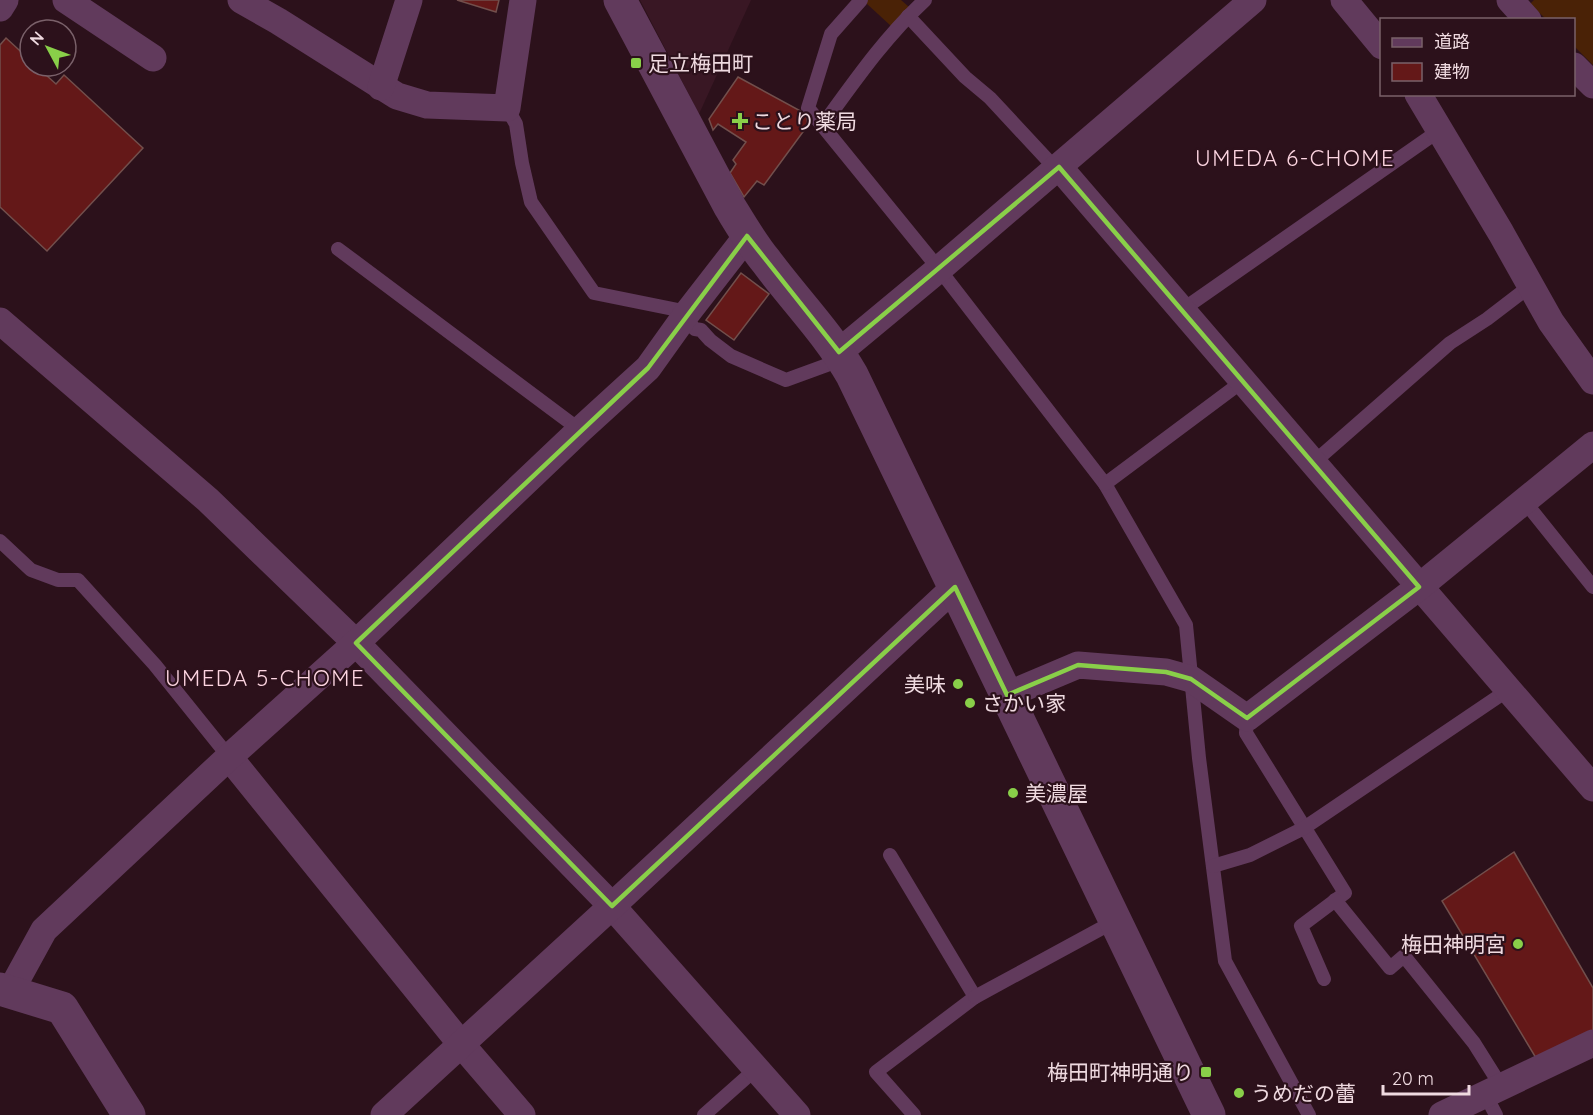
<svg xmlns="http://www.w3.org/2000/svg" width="1593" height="1115" font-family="Quicksand,'Noto Sans JP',sans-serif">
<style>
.built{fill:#391724}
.green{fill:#4a2206}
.building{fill:#641818;stroke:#724f4c;stroke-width:1.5}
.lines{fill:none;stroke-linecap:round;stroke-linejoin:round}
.service{stroke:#613a5c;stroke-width:14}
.minor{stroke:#613a5c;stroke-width:27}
.tertiary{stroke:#613a5c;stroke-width:33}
.marked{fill:none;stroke:#89cf49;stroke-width:4.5;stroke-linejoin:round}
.poi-dot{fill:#89cf49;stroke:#2c111b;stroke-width:2}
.labels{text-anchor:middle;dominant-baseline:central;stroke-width:4.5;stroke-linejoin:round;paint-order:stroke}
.poi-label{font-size:21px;fill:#efdae0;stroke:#2c111b;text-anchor:start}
.neighbourhood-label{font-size:22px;letter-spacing:1.5px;fill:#fdd5e1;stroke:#2c111b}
</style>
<rect width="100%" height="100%" fill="#2c111b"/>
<path class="built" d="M640,0h111l-52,114z"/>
<g class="green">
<path d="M868,0h33l8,7 -18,19 -25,-23z"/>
<path d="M1534,0h59v65l-19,-19v-26l-28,-1 -16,-15z"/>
</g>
<g class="building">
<path d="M457,0h42l-3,12z"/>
<path d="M6,38l24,22v6h6l20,18 8,-9 79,73 -96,103 -47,-44v-162z"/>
<path d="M738,77l68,37 2,11 -44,60 -7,-4 -13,16 -14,-24 6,-9 -3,-4 13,-18 -28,-18 -5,6 -4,-11z"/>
<path d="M741,273l28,21 -35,46 -28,-20z"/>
<path d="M1514,852l79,136v47l-54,28 -97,-162z"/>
</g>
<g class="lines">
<g class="service">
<path d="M861,0l-30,34 -23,74 131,161 166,215 81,141 13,133 26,203 84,154"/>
<path d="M908,16l57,61 25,21 66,71"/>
<path d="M507,108l9,16 6,39 9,39 63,91 94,19"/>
<path d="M822,126c32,-44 63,-89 103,-126"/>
<path d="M338,249l242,181"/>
<path d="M1182,310l258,-180"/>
<path d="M683,318l12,11 6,1 9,10 21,16 55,24 41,-15 10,-12"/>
<path d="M1313,463l137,-120 37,-24 43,-33"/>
<path d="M1105,484l138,-103"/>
<path d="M1525,502l68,85"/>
<path d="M0,541l31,29 27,10h20l77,85 74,92"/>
<path d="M1247,718l-1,15 99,160 -44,33 23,53"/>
<path d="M890,855l85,142 -99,75 38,43"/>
<path d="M1213,866l37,-11 54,-27 204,-138"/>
<path d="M1335,900l55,68 14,-12 70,87 27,43"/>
<path d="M975,997l140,-76"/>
<path d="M1485,1094l11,21"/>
<path d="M704,1115l53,-47"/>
</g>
<g class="minor">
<path d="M66,0l87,58"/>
<path d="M241,0l37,21 119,75 30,9 80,3 16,-108"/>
<path d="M1344,0l38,46"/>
<path d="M1510,0l18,20"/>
<path d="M0,8l5,-8"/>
<path d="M1574,66l19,19"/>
<path d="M381,87l28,-87"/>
<path d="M1418,94l83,139 50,89 42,59"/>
<path d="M1059,167l534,621"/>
<path d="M0,321l208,179 148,143 256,263 185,209"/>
<path d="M839,352l100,-83 314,-269"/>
<path d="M1007,695l71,-30 88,7 25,7 56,39 172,-131 174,-142"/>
<path d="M229,757l232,287 61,71"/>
<path d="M10,992l34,-62 185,-173 127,-114 224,-213 68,-62 40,-56 59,-76"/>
<path d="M384,1115l228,-209 343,-319"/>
<path d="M1442,1115l151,-72"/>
</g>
<g class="tertiary">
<path d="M620,0l110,207c11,18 22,37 36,54 28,38 62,72 86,114l357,740"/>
<path d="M0,989l62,19 67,107"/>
</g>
</g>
<path class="marked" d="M1059,167l360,420 -172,131 -56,-39 -25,-7 -88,-7 -71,30 -52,-108 -343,319 -256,-263 292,-275 99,-132 92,116z"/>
<g class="poi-dot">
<rect x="630" y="57" width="12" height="12" rx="3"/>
<path d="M737 112h6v6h6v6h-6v6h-6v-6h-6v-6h6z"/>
<circle cx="958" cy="684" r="6"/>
<circle cx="970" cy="703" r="6"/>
<circle cx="1013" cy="793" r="6"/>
<circle cx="1518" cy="944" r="6"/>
<rect x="1200" y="1066" width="12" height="12" rx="3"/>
<circle cx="1239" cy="1093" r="6"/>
</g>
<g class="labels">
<g class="poi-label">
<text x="648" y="63">足立梅田町</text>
<text x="752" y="121">ことり薬局</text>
<text x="946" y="684" text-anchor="end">美味</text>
<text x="982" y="703">さかい家</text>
<text x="1025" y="793">美濃屋</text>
<text x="1506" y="944" text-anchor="end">梅田神明宮</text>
<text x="1194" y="1072" text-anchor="end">梅田町神明通り</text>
<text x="1251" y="1093">うめだの蕾</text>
</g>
<g class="neighbourhood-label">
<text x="1295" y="158">UMEDA 6-CHOME</text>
<text x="265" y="678">UMEDA 5-CHOME</text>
</g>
</g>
<rect x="1380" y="18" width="195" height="78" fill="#2c111b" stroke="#7a616a" stroke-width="1.5"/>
<rect x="1392" y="38" width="30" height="9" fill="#613a5c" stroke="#7a616a" stroke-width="1.5"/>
<text x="1434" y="48" font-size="18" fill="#efdae0">道路</text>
<rect x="1392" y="63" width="30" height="18" fill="#641818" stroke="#7a616a" stroke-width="1.5"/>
<text x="1434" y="78" font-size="18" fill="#efdae0">建物</text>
<g transform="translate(48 48) rotate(311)"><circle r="28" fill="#2c111b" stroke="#7a616a" stroke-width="1.5"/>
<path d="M0-4.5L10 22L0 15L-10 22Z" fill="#89cf49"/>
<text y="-9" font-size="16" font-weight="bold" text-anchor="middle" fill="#efdae0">N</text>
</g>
<path d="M1383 1085v9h86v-9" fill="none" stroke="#efdae0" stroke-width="3"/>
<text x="1392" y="1085" font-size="18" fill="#efdae0" stroke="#2c111b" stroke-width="4.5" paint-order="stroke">20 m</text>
</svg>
